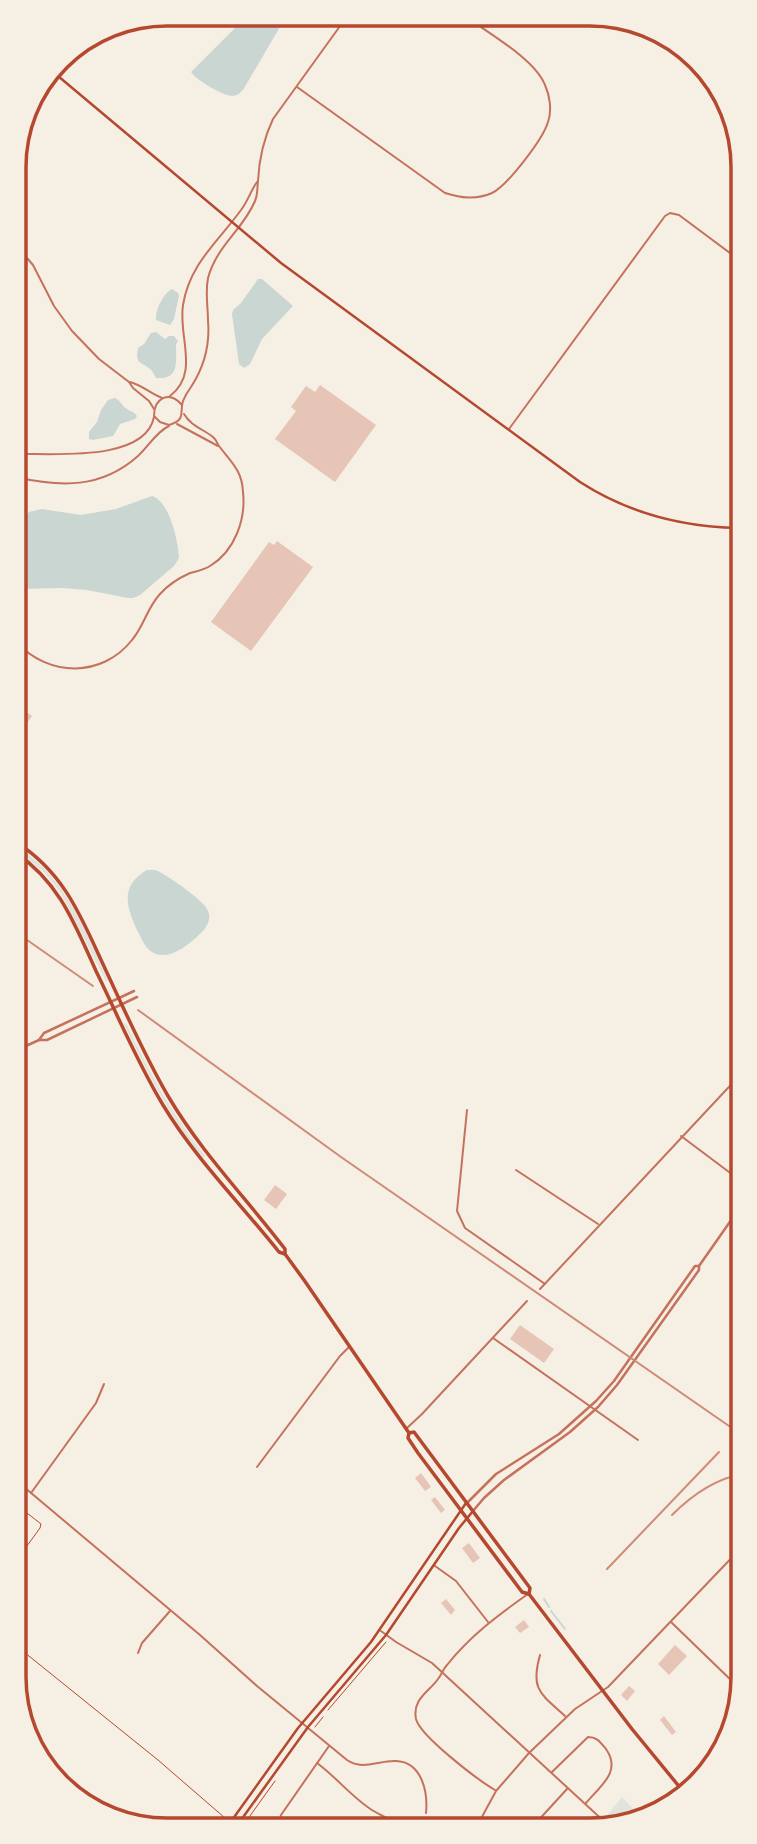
<svg xmlns="http://www.w3.org/2000/svg" width="757" height="1844" font-family="'Public Sans',sans-serif">
<style>
.green{fill:#e2e4dc}
.water{fill:#c9d6d2}
.lines{fill:none;stroke-linecap:round;stroke-linejoin:round}
.stream{stroke:#c9d6d2;stroke-width:2}
.building{fill:#e6c5b7}
.path{stroke:#b5482f;stroke-width:1}
.minor{stroke:#c5725c;stroke-width:2}
.tertiary{stroke:#c5725c;stroke-width:2.5}
.secondary{stroke:#b5482f;stroke-width:2.5}
.primary{stroke:#b5482f;stroke-width:3.5}
.rail{stroke:#cf8b77;stroke-width:2}
.rim{fill:none;stroke:#b5482f;stroke-width:3.5}
</style>
<rect width="100%" height="100%" fill="#f6efe4"/>
<g class="green">
<path d="M16,845c51,35 67,81 92,135l-2,1 -45,-88 -17,-21 -28,-22z"/>
<path d="M126,1023c22,47 47,93 79,133l-2,2c-33,-41 -56,-86 -79,-134z"/>
<path d="M622,1797l19,20 -12,8h-19l-6,-6z"/>
</g>
<g class="water">
<path d="M245,15h42l-44,75c-4,3 -4,5 -10,6 -10,0 -37,-16 -42,-24l42,-42z"/>
<path d="M258,279h4l31,27 -31,33 -12,25 -6,4 -5,-4 -7,-50 1,-4 8,-7z"/>
<path d="M172,289l6,4 1,3 -5,23 -4,6 -14,-5c-1,-10 7,-26 16,-31z"/>
<path d="M156,332l9,7 4,-3h5l4,5 -2,3c0,18 4,36 -20,34 -2,-3 -3,-7 -6,-9 -9,-8 -15,-4 -12,-21l6,-4 7,-11z"/>
<path d="M115,398c6,3 7,8 12,11 4,3 7,2 10,7l-2,3 -15,5 -7,12 -20,4 -4,-1v-7l8,-10 4,-12 7,-10z"/>
<path d="M152,496c18,6 26,45 27,62l-5,8 -34,29 -7,3h-5l-41,-8 -25,-2 -46,1v-59l13,-18 13,-3 39,6 35,-6z"/>
<path d="M147,870c5,0 6,-1 11,1 10,5 47,30 50,40 3,7 0,14 -5,20 -11,11 -34,32 -51,21 -7,-4 -11,-15 -15,-22 -11,-25 -17,-44 10,-60z"/>
</g>
<g class="lines">
<g class="stream">
<path d="M544,1599l5,8"/>
<path d="M551,1611l14,18"/>
</g>
</g>
<g class="building">
<path d="M15,337h5l1,36h-6z"/>
<path d="M320,385l56,40 -41,57 -60,-43 21,-28 -5,-4 15,-21 9,6z"/>
<path d="M277,541l36,26 -62,84 -40,-29 58,-80 5,3z"/>
<path d="M16,704l16,12 -16,23z"/>
<path d="M275,1185l12,9 -11,15 -12,-9z"/>
<path d="M520,1325l34,24 -10,14 -34,-24z"/>
<path d="M421,1473l10,14 -6,4 -10,-13z"/>
<path d="M435,1497l10,13 -4,3 -10,-13z"/>
<path d="M469,1543l11,15 -7,5 -11,-15z"/>
<path d="M446,1599l9,11 -4,5 -10,-12z"/>
<path d="M524,1620l5,7 -9,6 -5,-6z"/>
<path d="M675,1645l12,11 -18,19 -11,-11z"/>
<path d="M629,1686l6,5 -8,10 -6,-6z"/>
<path d="M664,1716l12,16 -4,3 -12,-15z"/>
</g>
<g class="lines">
<g class="path">
<path d="M18,1506l23,18 -1,4 -21,29"/>
<path d="M19,1648l139,112 67,58"/>
<path d="M328,1710l58,-68"/>
<path d="M315,1727l8,-10"/>
<path d="M242,1827l33,-46"/>
</g>
<g class="minor">
<path d="M297,87l148,106c16,5 31,7 47,0 16,-8 51,-54 56,-71 4,-11 2,-26 -3,-37 -10,-26 -57,-52 -80,-69"/>
<path d="M15,244l18,21 21,41 18,25 27,28 30,23 4,6 16,13 5,8"/>
<path d="M130,382c12,3 21,12 32,16"/>
<path d="M170,396c30,-23 8,-59 13,-91 7,-42 35,-63 58,-95 7,-9 10,-20 16,-28"/>
<path d="M182,405c-13,-15 -28,-7 -28,11l6,6 9,3c18,-6 10,-12 14,-24 2,-5 5,-10 8,-14 13,-20 19,-43 17,-66 0,-15 -3,-28 0,-43 9,-33 35,-48 47,-77 3,-7 2,-13 3,-20 1,-21 6,-43 15,-62l75,-104"/>
<path d="M177,424l41,22"/>
<path d="M509,429l156,-213 5,-3 9,2 59,44"/>
<path d="M15,454c35,-1 130,9 139,-37"/>
<path d="M15,477c46,10 86,12 123,-21 11,-10 18,-24 31,-30"/>
<path d="M16,642c33,35 86,36 116,-2 12,-14 15,-32 28,-46 8,-9 19,-16 30,-21 7,-2 14,-3 20,-7 25,-15 36,-47 33,-74 -1,-22 -12,-30 -24,-46 -4,-6 -1,-4 -6,-9 -10,-8 -22,-11 -29,-23"/>
<path d="M467,1110l-10,101 8,17 80,56"/>
<path d="M681,1136l60,45"/>
<path d="M516,1170l82,54"/>
<path d="M540,1289l201,-215"/>
<path d="M493,1338l145,102"/>
<path d="M407,1428l15,-14 105,-113"/>
<path d="M257,1467l83,-111 10,-10"/>
<path d="M18,1482l182,153 57,51 90,74c16,11 32,0 49,1 26,1 32,31 30,52"/>
<path d="M31,1493l65,-90 8,-19"/>
<path d="M435,1566l21,15 32,41"/>
<path d="M671,1622l64,62"/>
<path d="M381,1631l15,11 36,21 176,162"/>
<path d="M138,1653l4,-10 28,-32"/>
<path d="M540,1655c-10,35 1,39 25,61"/>
<path d="M317,1763c19,14 33,32 52,45 10,7 20,10 30,18"/>
<path d="M552,1772l36,-35c9,0 12,5 18,12 16,23 -6,37 -20,54"/>
<path d="M495,1790c-17,-10 -75,-54 -79,-71 -4,-20 13,-27 22,-40 4,-5 5,-10 9,-14 23,-29 51,-50 81,-71"/>
<path d="M535,1824l32,-35"/>
<path d="M282,1826l-3,-5 2,-6 48,-69"/>
<path d="M477,1826l19,-35 33,-38 46,-44 33,-22 134,-140"/>
</g>
<g class="tertiary">
<path d="M39,1040h8l90,-43"/>
<path d="M17,1050l22,-10 5,-7 90,-42"/>
<path d="M467,1503l29,-29 63,-40 37,-33 18,-20 81,-115h4"/>
<path d="M473,1511l11,-13 20,-18 66,-48 28,-25 19,-22 82,-115v-4l42,-60"/>
</g>
<g class="secondary">
<path d="M52,71l229,192 299,219c48,31 102,45 159,46"/>
<path d="M227,1827l71,-99 73,-86 95,-139"/>
<path d="M236,1827l72,-100 78,-92 73,-107 14,-17"/>
</g>
<g class="primary">
<path d="M16,842c47,30 64,72 86,120 21,45 41,91 66,134 33,56 78,102 117,153v5"/>
<path d="M16,853c44,30 59,72 80,118 22,45 41,91 67,134 32,53 77,98 116,147l6,2 19,26 105,153 -1,5 10,15 104,139 7,2"/>
<path d="M409,1433l5,-1 116,156 -1,6 103,135 50,61"/>
</g>
<g class="rail">
<path d="M17,933l76,53"/>
<path d="M138,1010l203,147 401,278"/>
<path d="M672,1515c19,-19 43,-36 70,-41"/>
<path d="M607,1569l112,-117"/>
</g>
</g>
<path d="M0 0H757V1844H0ZM167 26H590A141 141 0 0 1 731 167V1677A141 141 0 0 1 590 1818H167A141 141 0 0 1 26 1677V167A141 141 0 0 1 167 26Z" fill="#f6efe4" fill-rule="evenodd"/>
<path class="rim" d="M167 26H590A141 141 0 0 1 731 167V1677A141 141 0 0 1 590 1818H167A141 141 0 0 1 26 1677V167A141 141 0 0 1 167 26Z"/>
</svg>
